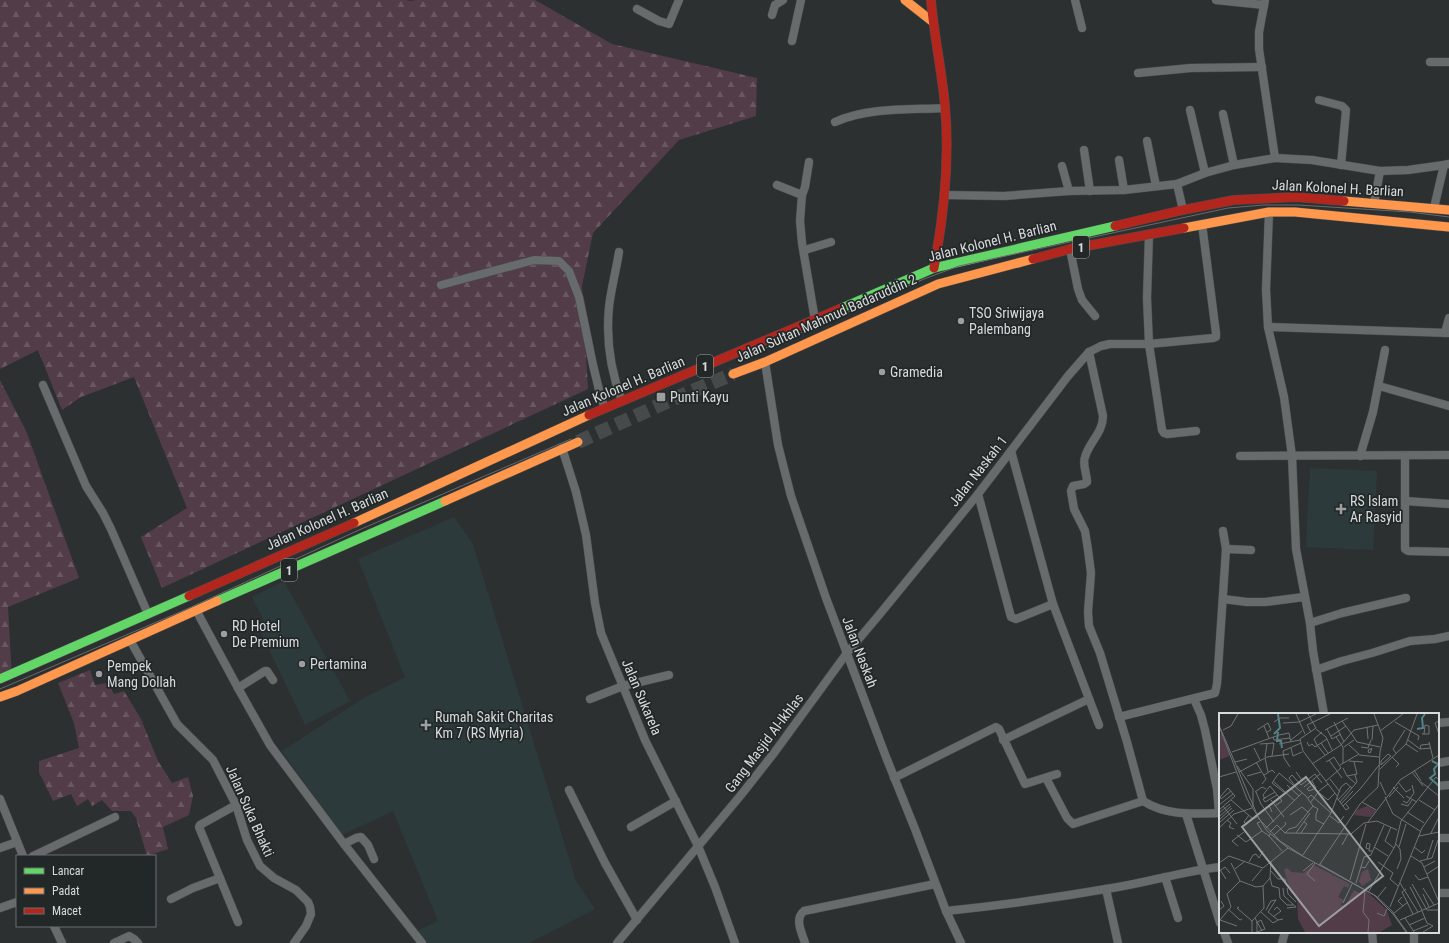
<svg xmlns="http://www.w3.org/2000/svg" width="1449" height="943" font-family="'Roboto Condensed',sans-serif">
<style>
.built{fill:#2d3a3b}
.forest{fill:url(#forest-firs)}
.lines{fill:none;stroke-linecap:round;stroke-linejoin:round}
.highway-tunnel{stroke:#474a4b;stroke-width:14;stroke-dasharray:14 7;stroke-linecap:butt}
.street-casing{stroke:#484b4c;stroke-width:9}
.fast-casing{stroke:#484b4c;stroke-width:10}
.slow-casing{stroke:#484b4c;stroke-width:10}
.jam-casing{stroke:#484b4c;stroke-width:10}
.street{stroke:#686b6c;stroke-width:8}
.fast{stroke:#63d668;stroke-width:9}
.slow{stroke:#ff974d;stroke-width:9}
.jam{stroke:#b3261e;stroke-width:9}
.tram{stroke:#686a6a;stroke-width:1}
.poi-dot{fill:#9c9fa0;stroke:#222728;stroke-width:1.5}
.labels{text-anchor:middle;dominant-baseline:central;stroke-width:3.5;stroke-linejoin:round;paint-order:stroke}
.shield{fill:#222728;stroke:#a1a5a6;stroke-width:1}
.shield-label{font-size:13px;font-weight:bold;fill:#d8dbdc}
.street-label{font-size:14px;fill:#d8dbdc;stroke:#222728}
.poi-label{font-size:14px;fill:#d8dbdc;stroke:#222728;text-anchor:start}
.inset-river{fill:none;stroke:#508388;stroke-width:2}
.inset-road{fill:none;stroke:#717475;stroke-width:1}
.view{fill:#9c9fa0;fill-opacity:0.15;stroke:#9c9fa0;stroke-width:2}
.inset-edge{fill:none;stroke:#d8dbdc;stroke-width:2}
</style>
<defs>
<pattern id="forest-firs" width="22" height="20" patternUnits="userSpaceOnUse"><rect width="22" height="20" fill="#523c47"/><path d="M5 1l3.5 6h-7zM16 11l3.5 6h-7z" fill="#6a5861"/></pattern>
</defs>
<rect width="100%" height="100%" fill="#2d3031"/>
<g class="built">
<path d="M1310,468l67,3 -4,79 -67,-3z"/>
<path d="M454,517l19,27 103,337 19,28 -66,34h-102l-10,-12 21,-10 -45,-110 -51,24 -60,-84 82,-53 41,-21 -47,-118z"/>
<path d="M284,581l66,120 -45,24 -47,-99 6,-5 -12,-24z"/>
</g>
<g class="forest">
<path d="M0,0h407l3,1 6,-1h119l77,44 145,34 -1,38 -77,24 -86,93 -11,53 6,103 -426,199 -21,-51 46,-29 -53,-131 -53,20 -19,13 -24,-60 -38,19z"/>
<path d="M0,380l27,53 52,145 -71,29 4,71 -12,4z"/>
<path d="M90,670l5,15 13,-2 6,11 10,-3 17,28 17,42 14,22 16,-6 5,19 -4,19 -26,12 5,22 -21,7 -11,-38 -5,-7h-19l-10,-11 -10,6 -4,-7 -11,7 -6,-12 -18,7 -14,-29v-11l40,-13 -5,-25 -16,-40z"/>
</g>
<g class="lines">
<path class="highway-tunnel" d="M578,442l93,-42 62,-26"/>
<defs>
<g id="street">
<path d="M1075,0l7,28"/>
<path d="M1216,0l48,5"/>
<path d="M637,9l22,12 10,3 10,-24"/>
<path d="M772,15l3,-10 8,-5"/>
<path d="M792,41l9,-41"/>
<path d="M1430,62h19"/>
<path d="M1138,73l53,-5 71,-1"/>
<path d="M1319,100l23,6 4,4 -5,55"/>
<path d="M1190,110l15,63"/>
<path d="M1223,114l11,51"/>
<path d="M835,122c34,-15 74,-12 110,-14"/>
<path d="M1147,141l9,45"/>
<path d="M1084,150l6,41"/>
<path d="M1275,158l37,2 68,11 -6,33"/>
<path d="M1119,160l5,30"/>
<path d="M1062,166l7,25"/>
<path d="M1380,171l28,-1 36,-5"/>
<path d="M777,185l25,10 -2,26 2,22 13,77"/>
<path d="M802,195l3,-8 4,-25"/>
<path d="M944,195l60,1 65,-5 55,-1 53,-6"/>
<path d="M1434,208l10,-43 4,-1"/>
<path d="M1183,210l-6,-26 28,-11 29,-8 41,-7 -16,-109v-17l6,-32"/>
<path d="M1269,212l-3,78 2,37 16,70 8,59 4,93 14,74 3,28 11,63"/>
<path d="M1149,234l-2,64 2,46 13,86 2,3 3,1 29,-3"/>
<path d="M1070,249l8,40 4,11 13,16"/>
<path d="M805,250l26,-8"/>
<path d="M619,252c-3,19 -8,37 -10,55 -3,31 2,65 13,94"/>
<path d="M441,285l93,-25 25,1 10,10 10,26 14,68 8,33 4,10"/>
<path d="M1268,327l181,6"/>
<path d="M1445,333l4,-15"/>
<path d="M765,362l13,83 13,51 35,102 60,159 29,72 31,82 15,32"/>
<path d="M43,385l43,101 17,27 8,16 37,85"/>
<path d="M1379,386l70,20"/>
<path d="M562,448l14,44 10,43 9,68 6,30 44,107 53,106 17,41 20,56"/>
<path d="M1011,451l42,153 46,121"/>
<path d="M1240,456l209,-1"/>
<path d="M1360,456l13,-44 12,-62"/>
<path d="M1405,456v93l3,2 41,1"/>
<path d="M978,494l33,123 5,2 37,-15"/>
<path d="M1405,501l44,3"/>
<path d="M1226,549l25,1"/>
<path d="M1223,599l24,3h18l39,-5"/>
<path d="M196,610l42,78 32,57 74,99 78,99"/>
<path d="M1310,623l32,-10 64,-15"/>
<path d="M130,640l47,84 36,36 23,45 11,35 13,26 14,12 22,12 12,12 2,5 1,7 -5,12 -12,17"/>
<path d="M1316,670l26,-9 30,-8 38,-12 25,-2 14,-3"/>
<path d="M238,688l27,-17h2l6,9"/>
<path d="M590,699l33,-13 46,-11"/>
<path d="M1194,699l7,16 4,15 12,59 2,24"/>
<path d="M1119,717l96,-24 2,-9 9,-135 -3,-18"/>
<path d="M1438,723l11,-1"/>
<path d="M1003,740l86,-41"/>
<path d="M1438,763l11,-2"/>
<path d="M894,778l102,-51 3,2 26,55 32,-10"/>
<path d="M1046,778l21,40 6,6 70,-23 -16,-59 -27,-89 -11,-27 -1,-14 3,-39 -3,-23 -3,-19 -11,-22 -3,-18 2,-5 11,-2 3,-2c0,-8 -5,-18 -2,-25 4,-15 18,-24 18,-41l-14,-64"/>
<path d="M1438,786l11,-1"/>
<path d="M569,790l36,73 32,57"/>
<path d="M0,799l23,57"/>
<path d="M1143,801c24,15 50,13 77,12"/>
<path d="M236,805l-36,20 -1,2 39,95"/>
<path d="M1186,814l34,109"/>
<path d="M631,827l45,-26"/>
<path d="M1438,838h11"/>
<path d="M344,844l12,-6 5,-1 7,8 6,14"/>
<path d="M0,848l17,-6"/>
<path d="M33,856l82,-39"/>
<path d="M1165,877l13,41"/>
<path d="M1106,889l12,54"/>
<path d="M1438,893h11"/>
<path d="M171,899l22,-11 27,-10"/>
<path d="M0,908l17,-6"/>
<path d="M946,911c57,-6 115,-14 172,-24 34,-6 68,-16 102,-20"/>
<path d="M54,926l8,17"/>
<path d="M1224,932l4,11"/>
<path d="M1372,932l1,11"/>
<path d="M1414,932v11"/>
<path d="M114,943l15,-7 5,3 4,4"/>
<path d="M617,943l124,-148 33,-42 73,-100 32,-38 99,-121 90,-118 21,-24 12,-6 9,-2h39l64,-6 3,-1v-4l-14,-109"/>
<path d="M805,943c-3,-10 -11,-24 -1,-32l131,-27"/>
<path d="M1282,943l3,-11"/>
</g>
<g id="fast">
<path d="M842,308l92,-40 181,-42"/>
<path d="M217,601l228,-100"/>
<path d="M0,679l189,-83"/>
</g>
<g id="slow">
<path d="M905,0l28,22"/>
<path d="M1344,201l105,9"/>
<path d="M1184,228l85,-16h26l154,15"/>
<path d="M733,374l32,-12 173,-78 95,-25"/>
<path d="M445,501l133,-59"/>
<path d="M354,523l235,-108"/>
<path d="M0,697l17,-6 200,-90"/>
</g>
<g id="jam">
<path d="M931,0c3,36 11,71 14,106 5,55 -1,109 -11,162"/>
<path d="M1115,226l68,-16 51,-10 62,-3 48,4"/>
<path d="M1033,259l37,-10 114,-21"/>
<path d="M589,415l253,-107"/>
<path d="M189,596l165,-73"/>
</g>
</defs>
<use href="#street" class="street-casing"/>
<use href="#fast" class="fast-casing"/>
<use href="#slow" class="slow-casing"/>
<use href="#jam" class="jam-casing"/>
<use href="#street" class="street"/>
<use href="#fast" class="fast"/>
<use href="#slow" class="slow"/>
<use href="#jam" class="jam"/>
<g class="tram">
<path d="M752,354l172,-75 35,-13 269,-58 35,-3h35l112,7 39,5"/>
<path d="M0,689l187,-80 172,-79 212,-91"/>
</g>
</g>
<g class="poi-dot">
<circle cx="961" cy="321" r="4"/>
<circle cx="882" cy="372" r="4"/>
<rect x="656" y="392" width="10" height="10" rx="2"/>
<path d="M1339 503h4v4h4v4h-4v4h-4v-4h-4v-4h4z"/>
<circle cx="224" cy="634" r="4"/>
<circle cx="302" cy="664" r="4"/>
<circle cx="99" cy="674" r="4"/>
<path d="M424 719h4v4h4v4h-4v4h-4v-4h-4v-4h4z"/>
</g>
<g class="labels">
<g class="shield">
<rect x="1073" y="236" width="16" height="22" rx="3"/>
<rect x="697" y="355" width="16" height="22" rx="3"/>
<rect x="281" y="559" width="16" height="22" rx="3"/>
</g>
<g class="shield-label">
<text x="1081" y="247">1</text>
<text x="705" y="366">1</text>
<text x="289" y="570">1</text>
</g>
<g class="street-label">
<text transform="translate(1338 188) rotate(3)">Jalan Kolonel H. Barlian</text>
<text transform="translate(992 241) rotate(-14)">Jalan Kolonel H. Barlian</text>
<text transform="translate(826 318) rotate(-24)">Jalan Sultan Mahmud Badaruddin 2</text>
<text transform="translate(623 386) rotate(-23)">Jalan Kolonel H. Barlian</text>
<text transform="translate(978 471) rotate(-52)">Jalan Naskah 1</text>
<text transform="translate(327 519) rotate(-24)">Jalan Kolonel H. Barlian</text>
<text transform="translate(860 652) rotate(69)">Jalan Naskah</text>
<text transform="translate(642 697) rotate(67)">Jalan Sukarela</text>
<text transform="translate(764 743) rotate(-53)">Gang Masjid Al-Ikhlas</text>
<text transform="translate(250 811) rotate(66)">Jalan Suka Bhakti</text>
</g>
<g class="poi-label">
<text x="969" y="313">TSO Sriwijaya<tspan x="969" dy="16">Palembang</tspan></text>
<text x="890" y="372">Gramedia</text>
<text x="670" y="397">Punti Kayu</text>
<text x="1350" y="501">RS Islam<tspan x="1350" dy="16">Ar Rasyid</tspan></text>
<text x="232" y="626">RD Hotel<tspan x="232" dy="16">De Premium</tspan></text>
<text x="310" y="664">Pertamina</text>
<text x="107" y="666">Pempek<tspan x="107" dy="16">Mang Dollah</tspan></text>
<text x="435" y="717">Rumah Sakit Charitas<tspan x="435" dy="16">Km 7 (RS Myria)</tspan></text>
</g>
</g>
<g transform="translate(1219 713)">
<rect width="220" height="220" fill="#2d3031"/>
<path d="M0,21h3l8,22 -11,4zM148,93l9,5 -6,6 -16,-2 3,-5zM95,152l36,19 -2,4 -4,-2 -6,11 6,3 -3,5 4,1 9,-16 6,3 4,-4 22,20 6,16 -12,7h-75l-7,-13 -1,-21 -6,-5 -7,-23 3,-2 5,4 11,1zM149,156l3,11 -9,6 -3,-5 3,-9z" fill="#523c47"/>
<path class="inset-river" d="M198,16l6,-1 -1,-10 3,-4M59,19l-1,9h4l1,7M55,21l6,-6 -2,-14M213,48l6,3 -4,5 1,5 -5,4 9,8"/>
<path class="inset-road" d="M77,1l9,20M89,1l8,14 -16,11 3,12 35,46M123,8l9,12M220,8l-4,2 4,11M55,9l6,-4h9M115,9l10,20M176,9l24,14 -1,4M64,10l16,-1 17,-8M0,12l40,94 21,22 23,15M0,13l28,73 20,32 21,17 86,47 19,19 13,18M45,13l5,12M148,14l1,12M97,16l10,8 6,13M108,16l5,10 9,-5M4,17l8,-4 7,-12M38,17l11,-7 3,7 -4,2M106,17l23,-12M161,18l23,-17M92,19l-4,-7 23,-11M132,20l6,9 23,5M203,21h7v-8l-4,-1 -1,9M112,23l15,-10M54,24l1,3 16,-2 1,4M117,24l7,10v16M72,27l11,-9M153,27l1,-14M189,27l12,9 11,-1M88,29l2,4 3,-2 3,3 12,-8M210,29l4,16M102,30l7,10M41,31l14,-1 -2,13M60,31l21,-4M187,31l12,8M98,32l-3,-6 8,-7M98,32l8,10M125,34l10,-7M142,34l7,1 3,-8M35,35l6,12M72,35l2,8 9,-4M153,36h-3l-1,3 2,1 1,-2 1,-3M201,36l1,-4 9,-1M13,39l47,-17 10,-2 1,5M177,40l-3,-4 12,-19M169,41l3,2 -10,9v-4zM140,42l20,2M46,44l2,-13M173,44l7,7 -3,3M46,45l3,14M110,47l13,18M130,48l14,1M16,49l12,-3M37,49l10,17 -4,5M93,51l29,-19 13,-15 24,-5M121,52l19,-11 -10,-9M18,53l16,23v18M71,54l-6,-9 -1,-7 18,-8M124,55l4,8 10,-2 -3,-12M161,56l26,-25 11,-30M195,57l7,11M20,59l28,-15 22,-3M77,59l6,8 4,-3 2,3M193,59l11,14M45,62l8,-5 3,3M28,63l14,-4M128,63l9,8M0,64l17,-5M111,66l10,13M54,68l22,20M107,68l15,-13 -7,-11 -8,5M161,69l6,13M179,69l8,10 5,-3M202,69l18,14M68,72l12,11M92,73l-4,3 2,2 7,-3 -4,-7M77,74l-7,-9 3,-3 9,10 14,-11 7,9M85,74l16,-13M174,74l11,11M36,79l7,-5 4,2M37,79l5,12 13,18M56,79l-12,7 2,3 12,-7M99,79l10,8 7,-7M66,80l-13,-10 7,-10 27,23 7,10M187,83l11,6M166,84l8,17 27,17M170,84l9,-10M89,85l3,-3 20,18M118,85l6,8 18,-18 18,-23M2,86l10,-8M46,86l-2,-4 7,-9 12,15 -7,5M12,87l22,19 4,-2M52,87l13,17M119,87l12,-13M200,87l16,10M184,88l4,2 7,-10 -2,-8M92,89l8,-11 9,-7M121,89l17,-20 -2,-7M143,89l14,8M122,91l12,-13M182,91l7,2 4,-6M0,92l14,-11M4,93l14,18M124,93l3,4 3,-2 -3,-4M0,97l16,-14 -7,-8 -8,9 1,2M53,99l-3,-7 4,-2M188,99l17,11M0,100l11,-9M97,101v6l8,4M71,102l12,-8 6,5M111,103l9,7 5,-7M0,104l12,-11M0,107l13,-12M8,107l4,3 -2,4 5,2M41,109l-3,1 5,8M149,109l32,-42 39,-25M0,110l15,-13M28,112l-3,-3 5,-7M172,114l-6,14 9,7M0,115l15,-14 18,-6M47,115l36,-35M51,119l7,-7 8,8 66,1 13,-11 13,-2 20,9M66,120l4,-4 7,-2 17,-21 5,3 -2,5M77,120l14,-20M82,120l6,-9 -3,-2M212,120l8,-16M18,122l9,7 16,-11 7,5 1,-2M55,122l12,-11 -1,-2M50,123l13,15M200,123l20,-4M177,131l4,5 1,10 -4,10M123,132l6,-11M19,133l-6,-5 12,-9M155,134l14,9M180,134l7,-23M195,134l8,6 3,-3M150,136l-3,-1 1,-5 3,1 -1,7h3M84,142l28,-42 10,-26 5,-4 6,5M192,143l11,7 17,39M208,146l6,-19M201,148l12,-3 6,-18M30,149l4,-7 3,-1 3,4 4,-7M159,149l15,11 -3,6 8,7M0,150l10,-7 34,12 25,-20M12,150l9,18M96,150l-8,11 8,7M100,151l57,32 16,15 15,21M101,151l40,-60 18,-17 2,-35 3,-14 -9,-24M142,154l4,1 4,-7M205,154l11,-6M0,155l7,11M16,156l10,-8M2,157l4,-3 5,6M51,157l8,9h7l1,3M84,158l10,-8M208,161l12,-8M196,162l4,5 9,-3M51,165l2,8 7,2M131,167l16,-56M33,168l10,-12M137,170l8,-26 7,-2 13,-30M181,170l18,29M193,171l15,26h12M191,174l12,23M60,175l1,10 7,7h6M64,175l1,8 12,11 -9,1M68,175l1,6 8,8M204,175l11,17M187,176l-4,3 11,22M146,178l-2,21 6,8 -1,12M150,178l26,-45 6,-25 35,-44 3,3M204,181l6,13M159,184l8,-10M183,184l-4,4 5,5M124,190l9,-19M20,194l-2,1 15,13M171,194l32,-79 17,-24M9,196l12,11 2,-1M0,197l5,-4 -3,-5M47,197l5,-9 5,-1 -8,12M203,198l5,12 6,3 -10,6M42,199l12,11 5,-3M49,199l10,8 5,-1M158,200l7,3 3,-7M175,200l14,-11M54,204l8,-6 -4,-4 -3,3M36,205l7,13M186,205l9,14M1,207l17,6M181,207l39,-17M0,208l12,-14 -4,-13 13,-13 16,6 7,-1 7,-8 1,-17M37,210l5,-3 4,9 -8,3v-10M190,212l16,-7M194,218l15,-6M33,219v-11l12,-13 -1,-22"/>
<path class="view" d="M87,64l77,99 -64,50 -77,-99z"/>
<rect width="220" height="220" class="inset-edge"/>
</g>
<rect x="16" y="855" width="140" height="72" fill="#222728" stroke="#6b6f70"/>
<rect x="24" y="868" width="20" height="6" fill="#63d668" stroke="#6b6f70"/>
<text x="52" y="875" font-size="12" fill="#d8dbdc">Lancar</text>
<rect x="24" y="888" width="20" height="6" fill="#ff974d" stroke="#6b6f70"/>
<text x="52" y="895" font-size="12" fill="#d8dbdc">Padat</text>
<rect x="24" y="908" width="20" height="6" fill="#b3261e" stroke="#6b6f70"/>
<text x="52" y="915" font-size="12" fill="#d8dbdc">Macet</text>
</svg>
